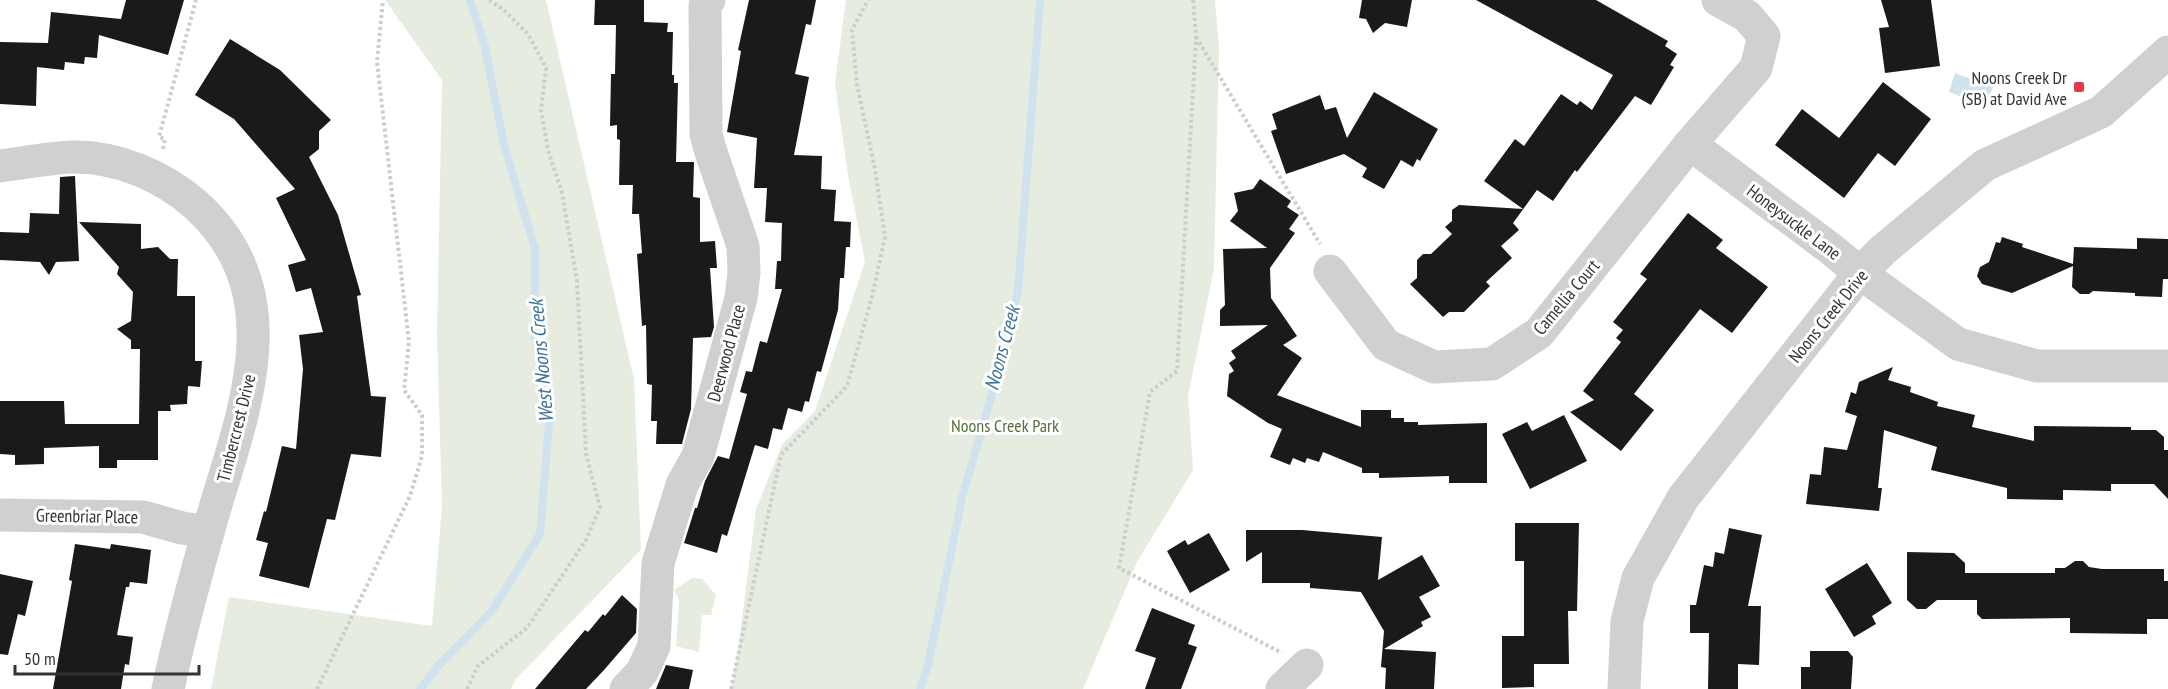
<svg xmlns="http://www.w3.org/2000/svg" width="2168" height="689" font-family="'PT Sans Narrow',sans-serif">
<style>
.green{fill:#e6ecdf}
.water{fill:#cfe2ee}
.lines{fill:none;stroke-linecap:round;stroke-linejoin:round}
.stream{stroke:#cfe2ee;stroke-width:8}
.building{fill:#1a1a1a}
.path{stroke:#cdcdcd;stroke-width:4;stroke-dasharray:3 3;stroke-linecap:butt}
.minor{stroke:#d0d0d0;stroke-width:33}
.poi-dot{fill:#e63946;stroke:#fff;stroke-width:2}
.labels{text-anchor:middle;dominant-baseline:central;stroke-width:6;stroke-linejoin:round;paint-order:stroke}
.poi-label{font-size:18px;fill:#333;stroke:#fff;text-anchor:end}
.street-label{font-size:18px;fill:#333;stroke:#fff}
.park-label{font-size:18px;fill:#56703f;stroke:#fff}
.water-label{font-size:20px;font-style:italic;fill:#3f7597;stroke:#fff}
</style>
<rect width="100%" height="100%" fill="#fff"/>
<g class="green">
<path d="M385,0h161l88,379 7,171 -125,129 -5,10h-300l18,-92 203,29 10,-119 -5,-173 5,-254z"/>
<path d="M846,0h369l4,48 -5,221 -26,127 5,74 -56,92 -54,127h-352l6,-31 19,-149 26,-64 33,-34 50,-149 -17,-87 -13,-92z"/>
<path d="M692,578l10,1 14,16 -5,20h-9l-3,37 -23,-6 3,-46 -5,-10z"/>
</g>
<path class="water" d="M1955,73l38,14 -7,19 -37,-14z"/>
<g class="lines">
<g class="stream">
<path d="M420,689l19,-24 52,-53 49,-78 10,-123 -15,-75v-87l-31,-104 -19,-98 -15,-47"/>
<path d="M920,689l8,-24 34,-167 30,-104 26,-103 22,-291"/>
</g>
</g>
<g class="building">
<path d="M126,0h58l-16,55 -69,-20 -2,23 -12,-1 -1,7 -19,-2 -1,8 -27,-3 -1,39 -36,-2v-62l48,1 3,-31 70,7z"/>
<path d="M595,0h49v22l24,1 -1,9h6l-1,43h2v8h4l-2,79h18l-1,35 7,1v44l15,-1 2,27h-7l4,59 -3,10 -18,1 -2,71 -9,35h-26l1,-23h-6l1,-36 -5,-1 -1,-59 -4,1 -5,-72 5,-1 -3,-39h-7l1,-29h-14l1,-45 -3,-1v-14l-7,1 1,-52h4l1,-49h-22z"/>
<path d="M749,0h67l-5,25 -5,-1 -11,50 14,3 -15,78 28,1 -1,33 15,1 -2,31 17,1 -1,25h-4l-2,31h-4l-2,32 -17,62 -4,-1 -8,31 -4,-1 -3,11 -14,-4 -6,22 -9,-2 -5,21 -13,-4 -28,91 -5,-2 -5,19 -33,-10 11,-35h2l8,-27 13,-25 11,3 18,-65 -7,-2 6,-21 6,1 8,-31 7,2 15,-54h-7l2,-28h4l1,-38 -17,-1 2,-34h-13l3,-50 -30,-6 14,-81 -3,-1z"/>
<path d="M1362,0h50l-5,27 -22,-4 -12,10 -7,-14 -7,-1z"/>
<path d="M1476,0h120l72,41 -3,5 12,8 -7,11 4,2 -23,38 -16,-9 -58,76 -2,-2 -22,31 -16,-11 -24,33 6,7 -18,16 11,12 -26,24 4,4 -26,26h-15l-6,5 -33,-33 7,-6v-18l6,-6h8l21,-20 -7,-7 7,-6v-11l7,-5 64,4 -39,-28 31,-42 9,7 37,-52 16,11 3,-4 12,9 21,-35z"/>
<path d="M1881,0h50l9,66 -55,7 -6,-45 10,-1z"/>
<path d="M230,39l50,31 51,50 -12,11v18l-10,8 29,58 23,80 -4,1 14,100 15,1 -5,60 -30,-3 -16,66 -8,-1 -18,69 -50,-12 9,-33 -12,-3 8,-29 2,1 16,-66 14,3 7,-80 -4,-34 24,-3 -12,-44 -15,4 -8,-27 18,-5 -30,-62 19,-9 -61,-70 -39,-24z"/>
<path d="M1883,82l48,37 -36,47 -17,-13 -34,45 -69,-53 27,-36 37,29z"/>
<path d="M1374,92l64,37 -18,32 -3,-2 -4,8 -12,-7 -17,29 -22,-12 5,-9 -23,-14 -58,20 -15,-43 6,-2 -5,-15 48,-19 5,15 11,-3 11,31z"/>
<path d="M75,176l4,85 -23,1 -7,13 -9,-13 -40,-2v-28l29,1 1,-20 29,1 1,-37z"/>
<path d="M1260,179l31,22 -4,6 12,8 -10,14 6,4 -25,35 1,30 26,38 -14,9 19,13 -25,37 84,32v-17h30v8h13v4h14v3l69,-2v60h-38v-7l-70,2v-5h-17v-5l-39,-16 -4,10 -12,-4 -2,5 -12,-5 -3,7 -20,-8 12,-28 -14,-6 -41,-27 2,-22 5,-3 -5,-8 7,-5 -5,-7 37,-26 -48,1v-16l5,-5 -2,-56 44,-1 -37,-27 8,-10 -4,-18 19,-4z"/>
<path d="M1688,213l35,27 -7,8 52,39 -36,46 -32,-24 -66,85 20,16 -33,41 -51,-39 24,-12 -11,-9 38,-49 -5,-4 7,-8 -10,-8 34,-43 -7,-5z"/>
<path d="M79,222l62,2v25l17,-2 12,12h8l-1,37h18v65h7l-2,26 -12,-1 -1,18 -17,1 1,6h-13v49h-41v8h-18v-22l-55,2v16l-29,1v-10l-15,-1v-53h64l1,23h74l1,-75h-9v-9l-14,-11 14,-8 2,-29 -16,-18 2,-7z"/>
<path d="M2002,237l21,7 -1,3 51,17 1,-17 63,2v-11l31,1v40h-5l-1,18 -27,-1v-3l-42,-2 -4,3h-9l-8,-7 1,-21 -61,27 -30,-9 -5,-8 3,-9 9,-5 7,-20 4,1z"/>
<path d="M1893,367l-5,13 23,7 -1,5 28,10 -1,4 38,9 -3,12 62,14v-15l97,1v3h25l8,7v13h4v49l-14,-15h-43v7l-48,-1v10l-56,-1v-11l-76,-18 6,-23 -53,-17 -6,58h4l-3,23 -73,-7 4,-30 11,1 3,-28 23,3 10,-34 -12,-4 6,-20 5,2 3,-12z"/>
<path d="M1564,415l23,46 -57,28 -28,-55 25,-12 5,9z"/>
<path d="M1515,523h64l-2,88h-9l1,53h-35v23l-32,1v-52h22v-75h-9z"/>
<path d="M1729,528l33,7 -14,71h13l-2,59 -21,-1v25h-30l1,-56h-19v-28h6l8,-40 9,2 2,-15 9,2z"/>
<path d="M1246,530h56l80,7 -4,43 44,-25 18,31 -21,11 12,20 -10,5 2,4 -39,23 52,3 -2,37h-49l1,-21 -5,-1 3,-36 -23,-39 -51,-4v-5h-48v-31l-16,10z"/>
<path d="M1209,533l21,37 -40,23 -23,-42 18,-11 3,5z"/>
<path d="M75,544l35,5 1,-5 40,6 -4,34 -17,-2 -1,5h-3l-9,48 16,2 -4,28 -4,-1 -4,25h-68l19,-108 -3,-1z"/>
<path d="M1907,552l47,1 11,10v10h90v-5h10l10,-7h8l6,6 13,2h62v12h4v38h-21v15l-77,-1v-15l-88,1 -5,-5v-14h-40l-11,9h-9l-10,-9z"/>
<path d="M1867,563l25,40 -20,13 4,8 -22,13 -29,-48z"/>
<path d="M0,574l33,7 -8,35 -7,-2 -10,41 -8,-1z"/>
<path d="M622,595l15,14 -1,24 -32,37 -18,19h-51l50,-59 3,2 15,-18 2,2z"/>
<path d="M1152,608l43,17 -7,19 9,3 -16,42h-36l11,-31 -21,-7z"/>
<path d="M1810,651h38l5,6 -2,32h-50v-22h9z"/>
<path d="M666,665l27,5 -4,19h-33z"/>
</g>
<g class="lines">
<g class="path">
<path d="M1193,0l3,37 -19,334 -27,21 -31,176 163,85"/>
<path d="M1196,37l124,207"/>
<path d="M163,149l2,-10 -6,-2 37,-137"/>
<path d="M317,689l93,-193 12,-40v-41l-18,-25 5,-48 -32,-280 6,-62"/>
<path d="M467,689l11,-23 49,-38 59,-88 14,-33 -14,-53 -9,-173 -15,-88 -14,-43 -7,-40 5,-42 -18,-34 -24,-24 -15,-10"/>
<path d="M731,689l50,-234 66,-69 25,-89 13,-60 -10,-68 -18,-84 -5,-55 16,-30"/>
</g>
<g class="minor">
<path d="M1690,144l141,105 29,24 98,71 79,22h131"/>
<path d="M0,166c24,-3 48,-8 72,-9 45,-1 91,19 124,48 98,89 47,207 16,313 -16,56 -32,114 -44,171"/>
<path d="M1330,271l56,74 48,22 58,-3 47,-31 151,-189 66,-76 8,-32 -17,-20 -29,-16"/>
<path d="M0,515l143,2 39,11 26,4"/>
<path d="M626,689l16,-17 12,-26 4,-83 24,-78 16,-29 43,-158 3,-25 -1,-27 -33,-97 -4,-15 -1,-129 4,-5"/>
<path d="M1282,689l25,-24"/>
<path d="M1624,689l3,-68 11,-43 45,-80 177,-225 23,-23 102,-85 116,-53 67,-60"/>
</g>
</g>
<rect class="poi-dot" x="2073" y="81" width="12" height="12" rx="3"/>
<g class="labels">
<g class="poi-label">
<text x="2067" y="77">Noons Creek Dr<tspan x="2067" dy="21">(SB) at David Ave</tspan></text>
</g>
<g class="street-label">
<text transform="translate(1794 222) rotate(37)">Honeysuckle Lane</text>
<text transform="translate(1566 297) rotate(-50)">Camellia Court</text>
<text transform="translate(1828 316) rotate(-51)">Noons Creek Drive</text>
<text transform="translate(726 353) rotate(-75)">Deerwood Place</text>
<text transform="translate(236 428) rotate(-76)">Timbercrest Drive</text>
<text transform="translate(87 516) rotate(1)">Greenbriar Place</text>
</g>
<g class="park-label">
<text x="1005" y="425">Noons Creek Park</text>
</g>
<g class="water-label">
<text transform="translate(1002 348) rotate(-75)">Noons Creek</text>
<text transform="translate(541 361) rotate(-95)">West Noons Creek</text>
</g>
</g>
<path d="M15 665v9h184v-9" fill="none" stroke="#333333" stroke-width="3"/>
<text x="24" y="665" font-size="18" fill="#333333" stroke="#ffffff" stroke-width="4.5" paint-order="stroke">50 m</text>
</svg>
